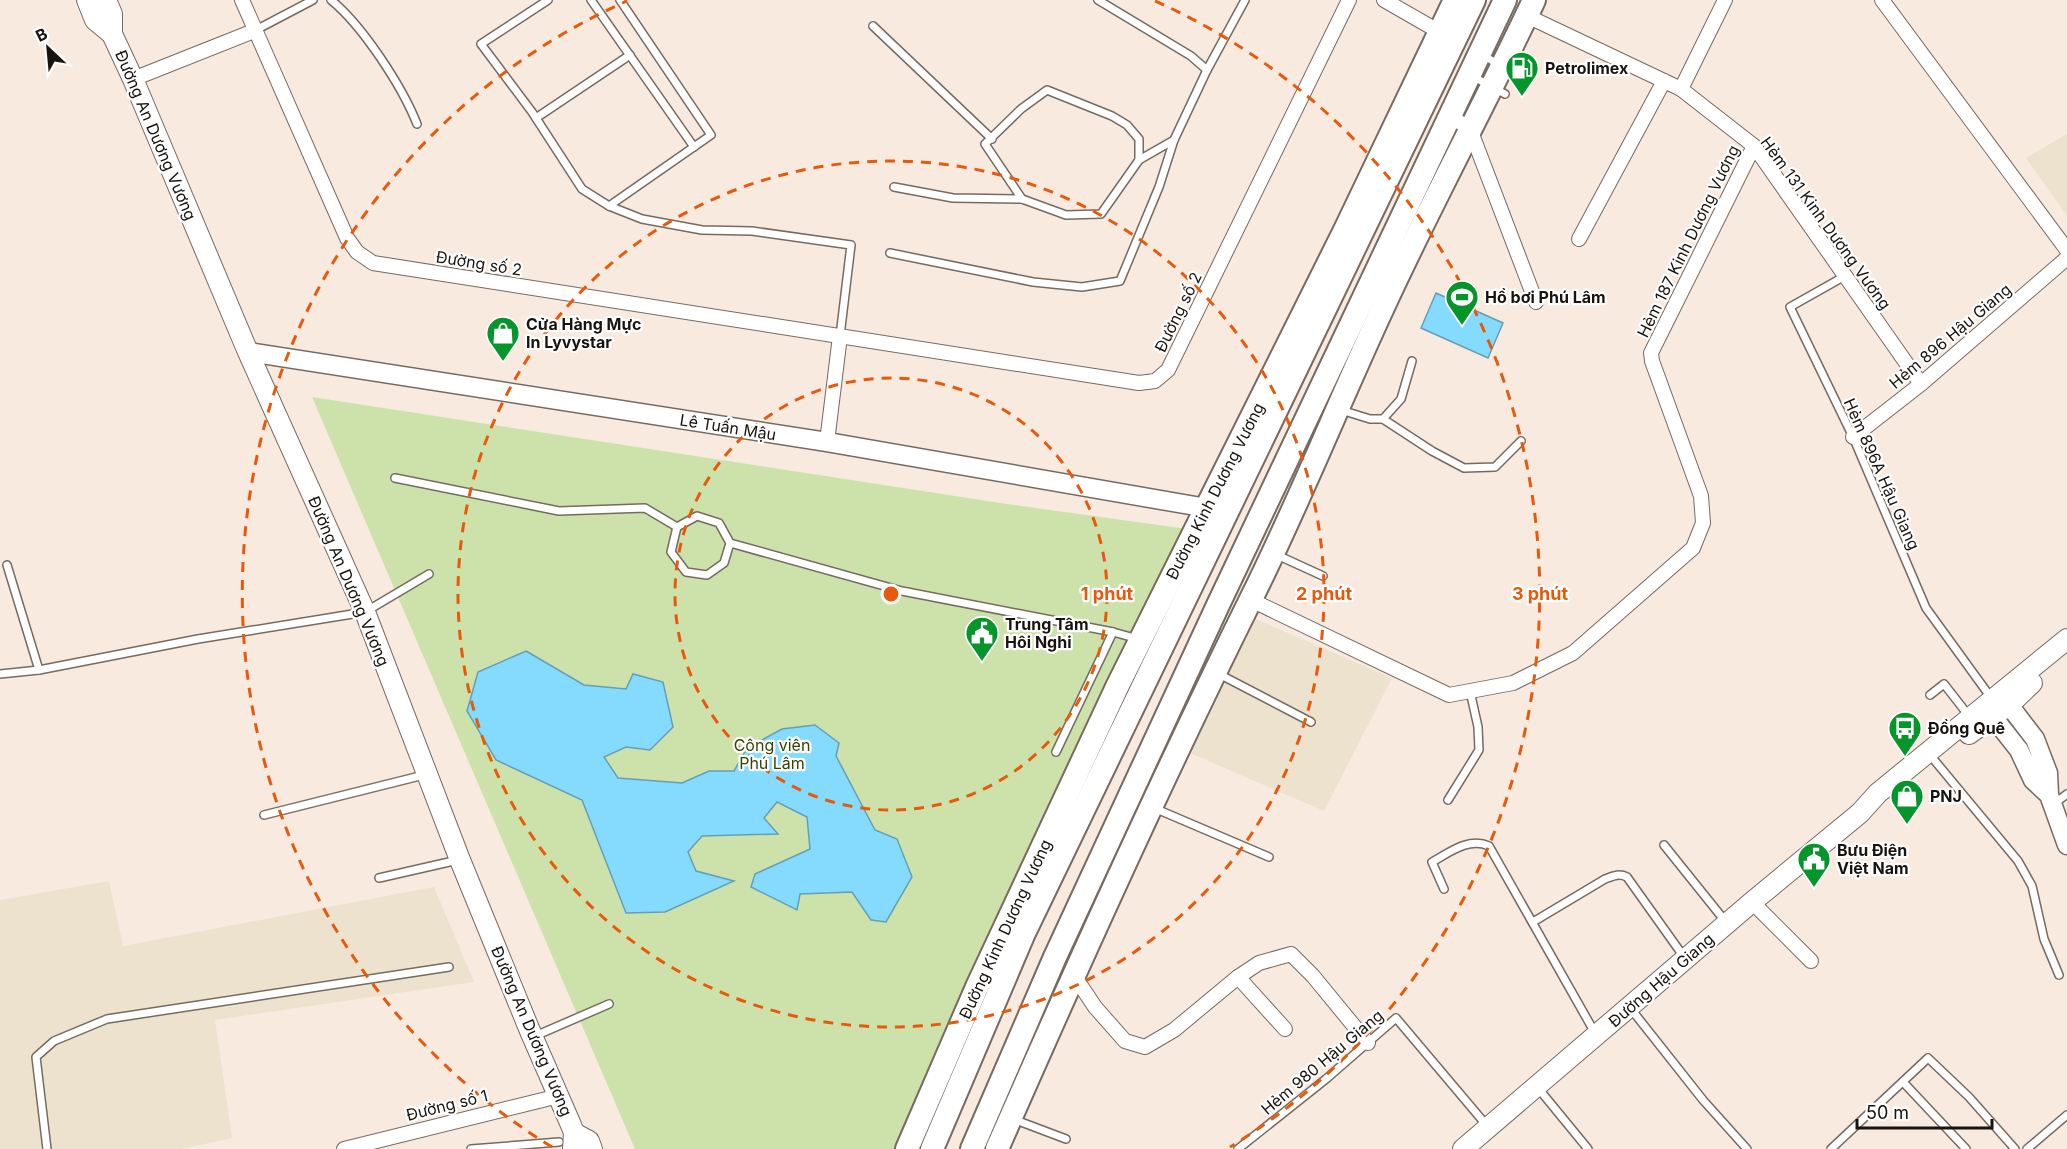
<svg xmlns="http://www.w3.org/2000/svg" width="2067" height="1149" font-family="Inter,sans-serif">
<style>
.education{fill:#ede2cd}
.green{fill:#cde2aa}
.water{fill:#85dbfe;stroke:#649fb6;stroke-width:1.5}
.lines{fill:none;stroke-linecap:round;stroke-linejoin:round}
.service-casing{stroke:#766a61;stroke-width:10}
.minor-casing{stroke:#766a61;stroke-width:16}
.tertiary-casing{stroke:#766a61;stroke-width:21}
.secondary-casing{stroke:#766a61;stroke-width:22}
.primary-casing{stroke:#766a61;stroke-width:26}
.service{stroke:#fff;stroke-width:7}
.minor{stroke:#fff;stroke-width:14}
.tertiary{stroke:#fff;stroke-width:18}
.secondary{stroke:#fff;stroke-width:20}
.primary{stroke:#fff;stroke-width:22}
.ring{fill:none;stroke:#e8590c;stroke-width:3;stroke-dasharray:10 8}
.labels{text-anchor:middle;dominant-baseline:central;stroke-width:4.5;stroke-linejoin:round;paint-order:stroke}
.poi-label{font-size:16px;font-weight:bold;fill:#18130f;stroke:#fff;text-anchor:start}
.street-label{font-size:16px;fill:#18130f;stroke:#fff}
.park-label{font-size:16px;fill:#324500;stroke:#fff}
.centre{fill:#e8590c;stroke:#fff;stroke-width:3}
.ring-label{font-size:18px;text-anchor:middle;font-weight:bold;fill:#e8590c;stroke:#fff;stroke-width:4.5;stroke-linejoin:round;paint-order:stroke}
</style>
<rect width="100%" height="100%" fill="#f8eadf"/>
<g class="education">
<path d="M2067,134v82l-41,-58z"/>
<path d="M1251,617l141,61 -68,133 -134,-58z"/>
<path d="M109,881l14,65 311,-59 40,95 -259,38 17,118 -50,11h-182v-249z"/>
</g>
<path class="green" d="M312,397l695,107 180,25 -288,620h-264z"/>
<g class="water">
<path d="M1436,293l67,30 -15,35 -67,-30z"/>
<path d="M526,651l58,34 42,4 7,-15 30,8 10,45 -23,23 -24,-3 -22,10 14,21 64,5 27,-12h25l13,-23 35,-19 33,-4 24,18 -3,13 39,74 22,9 15,38 -26,45 -15,-2 -19,-28 -52,2 -3,16 -46,-23 4,-13 55,-25 -3,-32 -30,-15 -13,16 14,16 -76,2 -14,16 8,19 38,10 -69,31 -39,1 -44,-113 -86,-40 -29,-49 11,-39z"/>
</g>
<g class="lines">
<defs>
<g id="service">
<path d="M331,0c31,25 71,86 86,124"/>
<path d="M548,0l-67,44 51,68 50,77 27,17 33,13 60,11 50,1 99,14 -11,91"/>
<path d="M591,0l103,147"/>
<path d="M873,26l119,113"/>
<path d="M254,31l59,-31"/>
<path d="M1482,55l34,19"/>
<path d="M1207,70l38,-70"/>
<path d="M1472,76l33,18"/>
<path d="M536,118l94,-63"/>
<path d="M894,187l59,11 69,1 44,16 35,-1 38,-54 35,-20"/>
<path d="M1022,199l-37,-55 36,-35 26,-19 65,26 15,9 12,14v21"/>
<path d="M609,206l102,-71 -91,-135"/>
<path d="M890,253l143,29 49,5 38,-6 39,-94 15,-47 33,-70 -16,-14 -93,-56"/>
<path d="M1845,276l-55,31 63,130 73,171 66,91"/>
<path d="M1341,410l29,9h13l18,-20 11,-38"/>
<path d="M1383,419l49,32 32,17 31,-1 26,-26"/>
<path d="M395,478l164,33 86,-3 32,19"/>
<path d="M730,543l-6,20 -17,12 -21,-3 -15,-20 6,-25 20,-11 22,7 11,20 172,48 211,41 25,7"/>
<path d="M1277,555l46,21"/>
<path d="M7,565l32,105"/>
<path d="M1217,673l94,49"/>
<path d="M0,674l39,-4 159,-31 167,-27 64,-38"/>
<path d="M1930,695l14,-11 25,32"/>
<path d="M1056,752l57,-120"/>
<path d="M1935,761l83,100 14,25 12,53 15,36"/>
<path d="M1448,800l31,-50 -1,-23 -8,-36"/>
<path d="M2055,803l12,-9"/>
<path d="M1154,808l115,49"/>
<path d="M264,815l160,-40"/>
<path d="M1664,845l61,76"/>
<path d="M379,878l79,-18"/>
<path d="M1444,889l-12,-27c18,-10 37,-25 57,-16l106,187"/>
<path d="M1533,922l72,-43c8,-3 14,-6 22,-2l57,80"/>
<path d="M1631,1009l72,91 44,49"/>
<path d="M535,1036l74,-32"/>
<path d="M1903,1082l63,67"/>
<path d="M1538,1088l50,61"/>
<path d="M1013,1119l53,20"/>
<path d="M47,1149l-11,-92 18,-16 53,-22 342,-52"/>
<path d="M471,1149l88,-7"/>
<path d="M1238,1149l88,-70 70,-61 92,109"/>
<path d="M1831,1149l97,-91 41,39 46,52"/>
<path d="M2027,1149l40,-34"/>
</g>
<g id="minor">
<path d="M242,0l105,238 10,14 16,11 766,120 16,-2 13,-11 181,-370"/>
<path d="M1384,0l61,35"/>
<path d="M1882,0l185,250"/>
<path d="M1527,16l154,73 73,57 167,238"/>
<path d="M133,79l121,-48"/>
<path d="M1681,89l44,-89"/>
<path d="M1450,116l20,13 66,173"/>
<path d="M1579,239l85,-158"/>
<path d="M1853,437l68,-53 146,-126"/>
<path d="M827,442l13,-106"/>
<path d="M1251,600l198,95 64,-12 60,-30 120,-105 10,-25 -2,-27 -49,-135 -1,-8 103,-207"/>
<path d="M1752,902l59,59"/>
<path d="M1073,974l22,33 30,34 20,6 29,-17 64,-53 21,-14 32,-9 22,22 55,67"/>
<path d="M1238,977l47,52"/>
<path d="M344,1149l215,-53"/>
</g>
<g id="tertiary">
<path d="M248,352l579,90 380,66"/>
<path d="M2049,795l-16,-15 -14,-30 -26,-33 -1,-18 17,6 26,34 13,34 1,22 18,50"/>
</g>
<g id="secondary">
<path d="M87,0l8,20 17,14"/>
<path d="M106,0l6,14v20l21,45 115,273 117,260 95,248 70,171 41,94 3,8 -1,16"/>
<path d="M1969,734l40,-29 23,-22"/>
<path d="M574,1133l15,8 3,8"/>
<path d="M1463,1149l289,-247 108,-89 18,-20 189,-154"/>
</g>
<g id="primary">
<path d="M907,1149l70,-162 141,-302 228,-457 109,-228"/>
<path d="M932,1149l92,-216 450,-933"/>
<path d="M972,1149l83,-192 163,-352 287,-605"/>
<path d="M997,1149c81,-185 164,-369 254,-550 51,-102 93,-210 142,-313 45,-96 96,-190 141,-286"/>
</g>
</defs>
<use href="#service" class="service-casing"/>
<use href="#minor" class="minor-casing"/>
<use href="#tertiary" class="tertiary-casing"/>
<use href="#secondary" class="secondary-casing"/>
<use href="#primary" class="primary-casing"/>
<use href="#service" class="service"/>
<use href="#minor" class="minor"/>
<use href="#tertiary" class="tertiary"/>
<use href="#secondary" class="secondary"/>
<use href="#primary" class="primary"/>
</g>
<g class="ring">
<circle cx="891" cy="594" r="216"/>
<circle cx="891" cy="594" r="433"/>
<path d="M552 1147A649 649 0 0 1 627 1M1155 1A649 649 0 0 1 1230 1147"/>
</g>
<defs>
<symbol id="fuel-pin" viewBox="-11 -11 22 30"><path d="M0 17L-7.5 6A9.5 9.5 0 1 1 7.5 6Z" fill="#04952b" stroke="#fff"/><path d="M-5.5-6h7V0h2V4h1.3V-2.5L3-4.5l.8-.8L6-3V5H2.5V1h-1V6h-7ZM-4.2-4.7v3.2H.2V-4.7Z" fill="#fff"/></symbol>
<symbol id="stadium-pin" viewBox="-11 -11 22 30"><path d="M0 17L-7.5 6A9.5 9.5 0 1 1 7.5 6Z" fill="#04952b" stroke="#fff"/><path d="M0-5a6.5 5 0 1 0 0 10a6.5 5 0 1 0 0-10ZM-3.5-1.8h7v3.6h-7Z" fill="#fff"/></symbol>
<symbol id="shop-pin" viewBox="-11 -11 22 30"><path d="M0 17L-7.5 6A9.5 9.5 0 1 1 7.5 6Z" fill="#04952b" stroke="#fff"/><path d="M-5-2.5h2.3a2.7 3.5 0 0 1 5.4 0H5L5.5 6h-11ZM-1.5-2.5h3a1.5 2.3 0 0 0-3 0Z" fill="#fff"/></symbol>
<symbol id="civic-pin" viewBox="-11 -11 22 30"><path d="M0 17L-7.5 6A9.5 9.5 0 1 1 7.5 6Z" fill="#04952b" stroke="#fff"/><path d="M-.6-6.5H3V-4.5H.6V-3L4-1V1h2V6H-6V1h2V-1L-.6-3ZM-1.2 2.5V6h2.4V2.5Z" fill="#fff"/></symbol>
<symbol id="bus-pin" viewBox="-11 -11 22 30"><path d="M0 17L-7.5 6A9.5 9.5 0 1 1 7.5 6Z" fill="#04952b" stroke="#fff"/><path d="M-5-6H5V4H4V6H2V4H-2V6H-4V4H-5ZM-3.5-4V0h7V-4ZM-3.5 1.2v1.5H-2V1.2ZM2 1.2v1.5H3.5V1.2Z" fill="#fff"/></symbol>
</defs>
<g fill-rule="evenodd">
<use href="#fuel-pin" x="1503" y="49" width="38" height="52"/>
<use href="#stadium-pin" x="1443" y="278" width="38" height="52"/>
<use href="#shop-pin" x="484" y="314" width="38" height="52"/>
<use href="#civic-pin" x="963" y="614" width="38" height="52"/>
<use href="#bus-pin" x="1886" y="709" width="38" height="52"/>
<use href="#shop-pin" x="1888" y="777" width="38" height="52"/>
<use href="#civic-pin" x="1795" y="840" width="38" height="52"/>
</g>
<g class="labels">
<g class="poi-label">
<text x="1545" y="68">Petrolimex</text>
<text x="1485" y="297">Hồ bơi Phú Lâm</text>
<text x="526" y="324">Cửa Hàng Mực<tspan x="526" dy="18">In Lyvystar</tspan></text>
<text x="1005" y="624">Trung Tâm<tspan x="1005" dy="18">Hôi Nghi</tspan></text>
<text x="1928" y="728">Đồng Quê</text>
<text x="1930" y="796">PNJ</text>
<text x="1837" y="850">Bưu Điện<tspan x="1837" dy="18">Việt Nam</tspan></text>
</g>
<g class="street-label">
<text transform="translate(156 135) rotate(67)">Đường An Dương Vương</text>
<text transform="translate(1826 223) rotate(54)">Hẻm 131 Kinh Dương Vương</text>
<text transform="translate(1688 241) rotate(-64)">Hẻm 187 Kinh Dương Vương</text>
<text transform="translate(479 263) rotate(9)">Đường số 2</text>
<text transform="translate(1178 312) rotate(-64)">Đường số 2</text>
<text transform="translate(1950 336) rotate(-40)">Hẻm 896 Hậu Giang</text>
<text transform="translate(728 427) rotate(9)">Lê Tuấn Mậu</text>
<text transform="translate(1882 474) rotate(66)">Hẻm 896A Hậu Giang</text>
<text transform="translate(1215 491) rotate(-63)">Đường Kinh Dương Vương</text>
<text transform="translate(349 581) rotate(67)">Đường An Dương Vương</text>
<text transform="translate(1005 929) rotate(-65)">Đường Kinh Dương Vương</text>
<text transform="translate(1661 980) rotate(-41)">Đường Hậu Giang</text>
<text transform="translate(532 1031) rotate(67)">Đường An Dương Vương</text>
<text transform="translate(1322 1062) rotate(-40)">Hẻm 980 Hậu Giang</text>
<text transform="translate(447 1105) rotate(-14)">Đường số 1</text>
</g>
<g class="park-label">
<text x="772" y="745">Công viên<tspan x="772" dy="18">Phú Lâm</tspan></text>
</g>
</g>
<circle cx="891" cy="594" r="9" class="centre"/>
<g class="ring-label">
<text x="1107" y="600">1 phút</text>
<text x="1324" y="600">2 phút</text>
<text x="1540" y="600">3 phút</text>
</g>
<g transform="translate(48 48) rotate(334)" stroke="#ffffff" stroke-width="4.5" paint-order="stroke">
<path d="M0-4.5L10 22L0 15L-10 22Z" fill="#18130f"/>
<text y="-9" font-size="16" font-weight="bold" text-anchor="middle" fill="#18130f">B</text>
</g>
<path d="M1857 1119v9h135v-9" fill="none" stroke="#18130f" stroke-width="3"/>
<text x="1866" y="1119" font-size="18" fill="#18130f" stroke="#ffffff" stroke-width="4.5" paint-order="stroke">50 m</text>
</svg>
